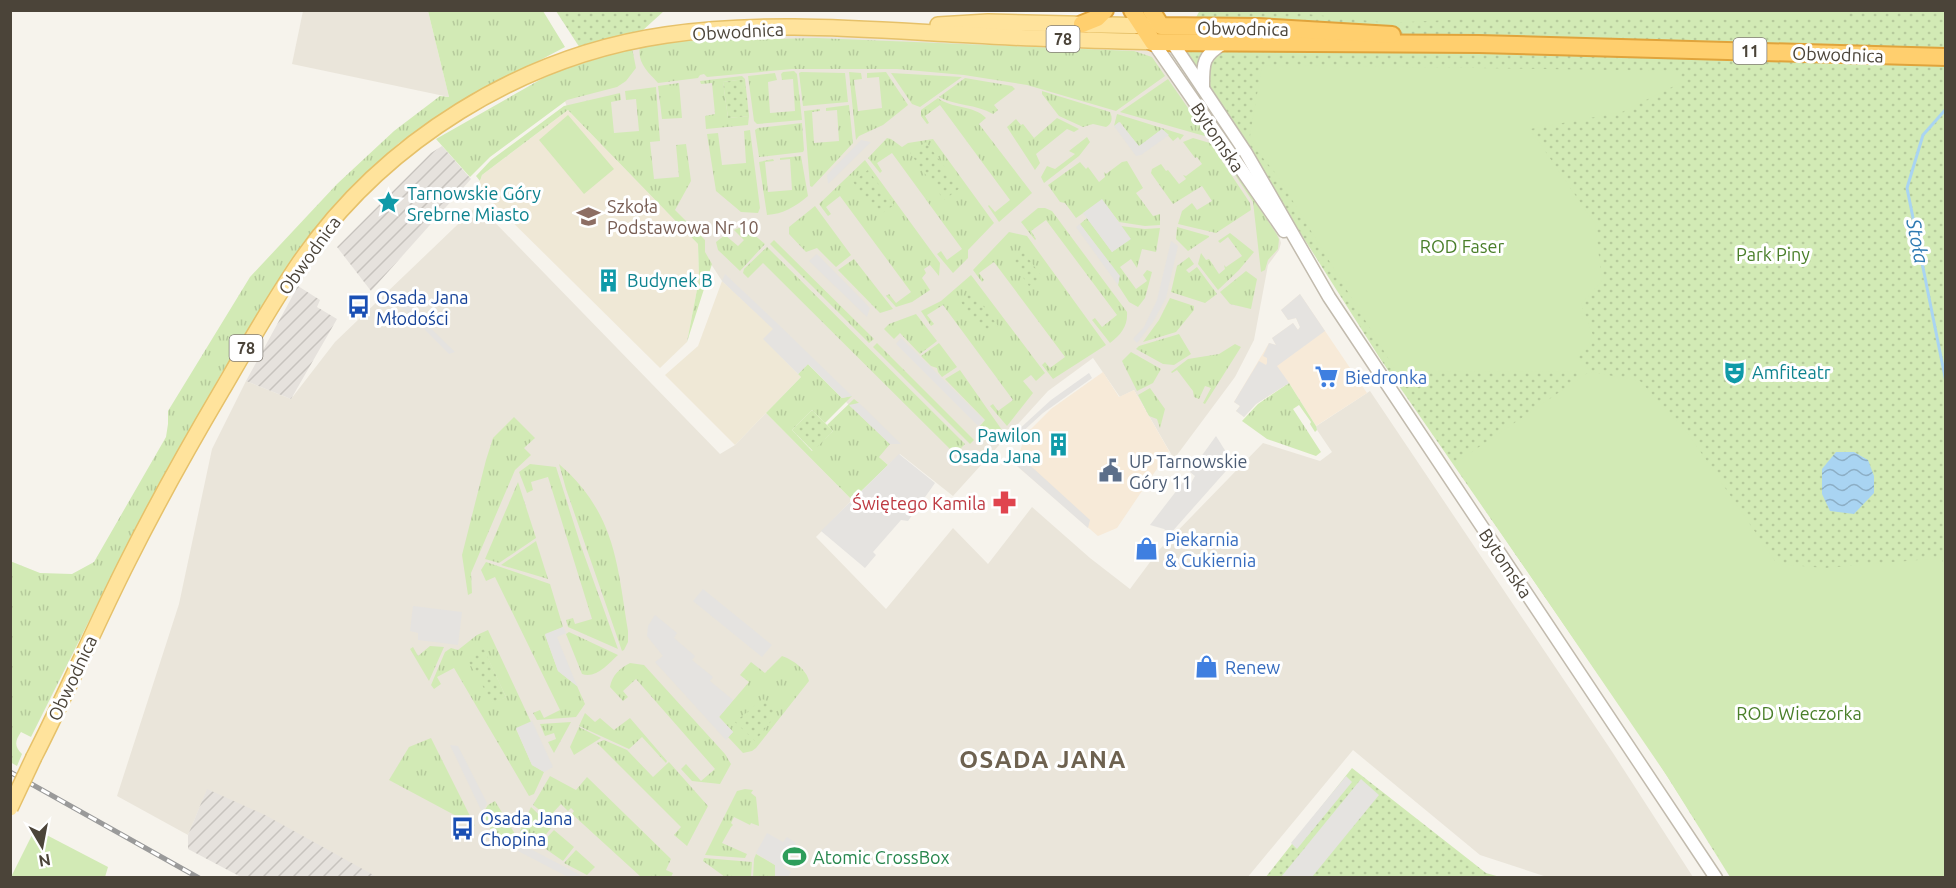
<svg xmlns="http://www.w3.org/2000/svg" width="1956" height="888" font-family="Ubuntu,sans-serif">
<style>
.residential{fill:#eae5da}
.commercial{fill:#f7ead8}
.industrial{fill:url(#industrial-furrows)}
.education{fill:#efe8d6}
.grass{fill:url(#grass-tufts);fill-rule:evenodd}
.park{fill:url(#park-dots)}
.garden{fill:#d2eab5}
.parking{fill:#e5e3e0}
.water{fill:url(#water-waves)}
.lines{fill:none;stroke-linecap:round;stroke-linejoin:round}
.stream{stroke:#a9d4f2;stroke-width:3}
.minor-casing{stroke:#c2bbae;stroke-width:15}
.major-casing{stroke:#e6c16a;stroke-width:18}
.highway-casing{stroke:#e0a43c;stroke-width:20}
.minor{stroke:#fff;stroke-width:12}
.major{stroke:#ffe39c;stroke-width:15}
.highway{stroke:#ffcf6e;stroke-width:16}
.rail-casing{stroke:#9a9a9a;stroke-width:5}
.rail{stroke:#fff;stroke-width:3;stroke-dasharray:9;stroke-linecap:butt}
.major-bridge-casing{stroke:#e6c16a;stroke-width:18;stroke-linecap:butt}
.major-bridge{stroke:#ffe39c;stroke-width:15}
.labels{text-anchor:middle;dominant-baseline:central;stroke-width:6;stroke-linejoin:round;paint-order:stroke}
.shield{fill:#fff;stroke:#817c74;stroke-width:1.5}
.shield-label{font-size:16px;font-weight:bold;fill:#4b4439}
.street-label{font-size:18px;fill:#4b4439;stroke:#fff}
.culture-label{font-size:18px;fill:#0d838f;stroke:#fff;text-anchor:start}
.education-label{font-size:18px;fill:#785e54;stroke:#fff;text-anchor:start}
.park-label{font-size:18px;fill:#4a7f2a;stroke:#fff}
.transit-label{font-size:18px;fill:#164399;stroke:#fff;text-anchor:start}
.shop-label{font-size:18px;fill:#366cbe;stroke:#fff;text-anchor:start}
.service-label{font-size:18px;fill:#4e5e75;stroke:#fff;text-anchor:start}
.health-label{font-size:18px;fill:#be3a42;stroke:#fff;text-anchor:end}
.leisure-label{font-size:18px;fill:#27864d;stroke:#fff;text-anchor:start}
.water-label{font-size:20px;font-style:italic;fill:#2e7ab2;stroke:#fff}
.district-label{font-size:24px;font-weight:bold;letter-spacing:1.5px;fill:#6e6250;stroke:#fff}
</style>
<defs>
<pattern id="industrial-furrows" width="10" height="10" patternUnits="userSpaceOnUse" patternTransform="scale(1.5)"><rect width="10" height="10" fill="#e6e2dd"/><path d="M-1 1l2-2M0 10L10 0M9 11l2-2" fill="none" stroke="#c7c3be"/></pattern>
<pattern id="grass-tufts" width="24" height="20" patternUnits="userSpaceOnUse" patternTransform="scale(1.5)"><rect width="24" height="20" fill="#d2eab5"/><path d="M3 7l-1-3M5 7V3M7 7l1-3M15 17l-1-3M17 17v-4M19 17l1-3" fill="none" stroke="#b6ca9c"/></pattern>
<pattern id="park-dots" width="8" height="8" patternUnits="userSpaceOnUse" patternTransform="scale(1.5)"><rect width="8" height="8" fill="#d2eab5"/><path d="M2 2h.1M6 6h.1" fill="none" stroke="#b6ca9c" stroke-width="1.8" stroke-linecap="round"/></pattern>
<pattern id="water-waves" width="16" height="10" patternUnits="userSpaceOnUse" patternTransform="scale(1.5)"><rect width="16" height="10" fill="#a9d4f2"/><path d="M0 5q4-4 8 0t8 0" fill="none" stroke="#8caec5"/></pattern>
</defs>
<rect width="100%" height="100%" fill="#f6f3ec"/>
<g class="residential">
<path d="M303,11h125l21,86 -157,-33z"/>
<path d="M824,35l322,12 12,8 121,181 2,7 -2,7 -11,15 -14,75 -19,37 -61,82 -40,-69 -14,7 -27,-39 -45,33 -95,105 -53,-42 -12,11 -9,-8 -30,-52 -40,-41 -11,10 -25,-45 -51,-48 -24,-37 -130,-134 -14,-41 78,-21 73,-11z"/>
<path d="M478,205l242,249 15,-9 31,-32 86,87 -36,37 70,72 67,-81 35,36 44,-57 58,51 40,31 29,-39 104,-107 57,18 12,-9 -17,-25 55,-36 243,362 80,124h-146l-67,-22 -127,-105 -106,128 -871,-1 -169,-87 -19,45 -71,-39 62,-192 33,-155 34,-68 45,18 44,-57z"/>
</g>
<g class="commercial">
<path d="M1300,294l67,99 -51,33 -27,-43 -33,21 -12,13 -8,-6 4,-5 -6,-4 35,-59 7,2 -4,-7 21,-15 5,7 2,-3 -4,-9 -8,2 -7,-10z"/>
<path d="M1103,372l16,25 15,-7 35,61 -52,77 -19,8 -82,-71 9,-30 26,-26z"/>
</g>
<g class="industrial">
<path d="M442,146l29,33 -100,112 -34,-44 94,-94z"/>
<path d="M298,286l22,14 -3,7 20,12 -46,80 -45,-18z"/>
<path d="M207,789l58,26 112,62h-136l-53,-28v-14z"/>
</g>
<g class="education">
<path d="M568,110l130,134 1,35 -12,63 -27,26 -182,-180 4,-13z"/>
<path d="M722,281l52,48 -10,10 37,38 -66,68 -70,-70 33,-29z"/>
</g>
<g class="grass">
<path d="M428,11h115l22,36 -93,49 -73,47 -63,60 -115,171 -120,223 -70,140 -10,-5c-6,9 -7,14 1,22l-5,12 -7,-4v-201l30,12 32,1 22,-12 72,-125 2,-13v-13l82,-134 87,-93 57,-53 46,-35 9,1z"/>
<path d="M816,38l318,13 18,6 13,19 -49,35 -89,-26 -63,-10 -67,-6h-105l-85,8 -3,-3 -4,1 -2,3 -40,5c-11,-12 -21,-20 -18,-37l33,-5z"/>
<path d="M632,48l4,20 -10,13 -9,6 -50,13 -77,57 -20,20 -34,-38 116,-66z"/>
<path d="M794,71l3,3 5,46 -45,4 -3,-3 -6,-45 27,-3 2,7 -9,2 2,31 25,-2 -2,-32 -11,1 -1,-6 2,-2z"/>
<path d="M801,72l44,1 3,29 -45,4 -4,-33z"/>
<path d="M886,72l22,33 -25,20 -24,11 -3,4 -7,-68 12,1 1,6 -8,1 4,31 24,-3 -3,-31 -12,1v-5z"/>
<path d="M891,73l71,4 -42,30 -8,-3z"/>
<path d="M742,76l3,3 -22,3 5,36 21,-2 -1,9 -42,4 -1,-13 10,-2 -3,-31 -11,1 -1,-3z"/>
<path d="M1173,77l103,156 3,6 -1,10 -10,11 -3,10 -4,2 -8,-70 -81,-123z"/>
<path d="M965,78l47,8 3,3 -21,16 4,5 -5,4c-17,-10 -37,-8 -54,-17z"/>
<path d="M1168,79l40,58 -88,-25z"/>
<path d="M679,83l3,35 -20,1 -4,-33z"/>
<path d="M656,87l4,54 -10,1 4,37 25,-2 -3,-32 10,-1 5,37 -16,29 30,30v12l7,12 -25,78 12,-63 -1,-35 -130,-134 -86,65 -2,6 -4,-5 15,-16 73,-54 56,-13 1,7 -10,2 3,31 25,-2 -3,-32 -10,1 -1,-9z"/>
<path d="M1042,91l68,21c3,6 2,12 -4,15l-13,-3 -10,3 -24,-11 -17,-22z"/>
<path d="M938,98c14,11 36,7 48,20l-7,6 53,69 -33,29 -11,-16 1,-1 6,7 15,-12 -70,-95 -15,11 4,7 -2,1 -6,-8v-6z"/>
<path d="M849,105l4,38 -41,44 -2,-1 -6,-75 16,-2v2l-8,1 2,31 25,-2 -2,-31 -11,1v-3z"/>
<path d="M1117,114l67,21 -4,5 -2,-3 -5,4 -11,-12 -23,18 -19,-25 -6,4z"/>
<path d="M1057,118l22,11 -5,3 -7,-3 -31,25 4,9 -5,7 -28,-43 9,-8 5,6 2,-1 11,14z"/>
<path d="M802,123l2,27 -1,2 -44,5 -4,-27 3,-2z"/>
<path d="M750,130l10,78 -2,5 -17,-1 -25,-21 -9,-57 11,-1 4,32 24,-2 -2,-32z"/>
<path d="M1087,137l3,5 -11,14 -35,27 -3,-6 6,-11 8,3 20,-15 -6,-3z"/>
<path d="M887,138l4,1 11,8 6,-4 25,-4 61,84 -26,27v8l-15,15 -16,-19 4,-3 6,9 15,-11 -70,-96 -15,10 5,8 -2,2 -12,-15z"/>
<path d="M1193,138l17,5 40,60 1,7 -35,23 -38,-9 4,-13 10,-8 5,7 15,-9 -10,-15 -29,18 -22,-31 1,-4 9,-5 5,7 2,-1 11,14 7,-5 -3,-4 3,1 16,-12 -5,-7 -2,1 -12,-16z"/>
<path d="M801,156l7,40c-13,11 -25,18 -41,19l-8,-53 14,-3 1,2 -9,1 3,30 24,-2 -2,-31 -10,1v-2z"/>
<path d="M865,160l75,103 -1,13 -9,-11 -6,4 2,4 -4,5 8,12 -18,12 -16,5 -10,-11 3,-2 7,9 15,-11 -71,-96 -14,11 5,7 -3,2 -9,-12z"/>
<path d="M1127,161l16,27 -7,5 17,23 7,-2v11l-15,1 -26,-4 -17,-22 -26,18 -11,-15 -5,-1 -12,-17 32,-23 6,7 2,-2 11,15 6,-5 -1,-5 2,2 16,-12z"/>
<path d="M815,206l36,49 -15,12 -19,-19 -11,4 -17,-18v-7z"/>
<path d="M1038,208h7l7,3 75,101c1,14 -6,23 -17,31l-18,-23 3,-2 7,9 15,-12 -71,-95 -15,11 5,8 -1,1 -14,-18z"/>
<path d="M1087,218l25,34 18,-13 -9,-13 24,3 15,-1 -4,24 -14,-3 -5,19 -6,-9 -11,8 16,22 11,-8 -4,-6 4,-5 5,2 -7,26 -7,9 -9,-5 -11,-17 1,-9 -39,-52z"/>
<path d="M744,226l21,18 -25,27 -22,-21 -2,-8 9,-7 13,11 6,-6 -10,-10z"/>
<path d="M1177,227l32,9v1l-21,14 -12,-12z"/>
<path d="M1009,232l18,4 79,109 -53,34 -11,-14 3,-3 5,6 15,-11 -71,-95 -15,11 5,7 -2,2 -9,-12z"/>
<path d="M1230,233l24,19 -15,18 -21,20 -20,-26 3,-11 5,7 3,-1 10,15 6,-5 -1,-4 2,2 16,-11 -14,-19 -8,6 -2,-2z"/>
<path d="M774,240l100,99 -5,4 -99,-99z"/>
<path d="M767,247l198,197 -10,10 -192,-191 -15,15 -5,-5 1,-4z"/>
<path d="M1189,257l5,7 -8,6 3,3 8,-6 20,27 -12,9 -34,-11 6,-26z"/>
<path d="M854,259l39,50 -13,4 -42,-43z"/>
<path d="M1246,271l11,8 -6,30 -21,-5 -10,-12z"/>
<path d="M971,275l74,98 -9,8 -5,-6 -8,6 10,12 -26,33 -17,-20 3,-2 5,7 15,-11 -70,-95 -16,10 7,9 -3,2 -10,-15 20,-10z"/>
<path d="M1170,298l24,8v4l-18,22 -33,10 16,-22z"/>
<path d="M916,314l21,27 -17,13 -20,-21 -6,6 -10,-10 5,-5z"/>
<path d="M1179,334l12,20 -17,11 -11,-1 -27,-15 3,-3z"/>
<path d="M877,343l97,97 -4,4 -97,-97z"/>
<path d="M939,343l18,24 -15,10 -4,-5 -1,-4 -6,-2 -10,-10z"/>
<path d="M1235,344l6,3 -36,57 -2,-1 8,-15 -6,-2 -6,13 -5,-2 -1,-6 -16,-21 -5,3 -1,-1 17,-13 31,-5z"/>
<path d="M1131,352l30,17 -8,14 -16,8 -15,-30z"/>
<path d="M808,364l34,34 10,-2 -27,27 -13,-13 -20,20 20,21 21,-20 -6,-6 27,-26 5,4 -9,3 40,38 -11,13 9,8 -36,35 -86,-87 35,-36 -3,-3z"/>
<path d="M960,370l42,60 -10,3 -12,-7 5,-6 -40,-41z"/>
<path d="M1289,383l27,43 1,4 -2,2 -5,-8 1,-2 -12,-17 -6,4 28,43 -5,4 -49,-17 -25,-18 16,-17z"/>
<path d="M1150,388l15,21 -5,19 -3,-9 -8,-3 -11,-21z"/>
<path d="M514,417l21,21 -11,10 7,7 -16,15 -44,103 1,20 -4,2 -6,-40 24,-95 7,-22z"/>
<path d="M530,464l26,3 25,79 37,103 -50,-22 -2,-7 7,-2 2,6 17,-5 -44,-142 -17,5 2,8 -6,3 -8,-21z"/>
<path d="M559,464c56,49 58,98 69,167v11l-4,8 -2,1 -56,-162z"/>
<path d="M518,482l18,56 -37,25 -14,-4z"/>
<path d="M536,541l12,38 -47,-14z"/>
<path d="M486,562l64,22 13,43 -18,8 13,36 19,15 8,18 -9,13 -39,3 -4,-7 7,-3 4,8 16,-8 -65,-133 -9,4 -5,-11z"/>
<path d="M488,630l43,92 -15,7 16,36 12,7 -10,22 -5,2 -75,-128 -17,9 4,7 -7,5 -3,-4 14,-33 6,-4 7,2 19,-15zM483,648l23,49 -13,6 -25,-44z"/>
<path d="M569,632l49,23c-10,9 -22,24 -36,19l-16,-40z"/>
<path d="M430,646l14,1 -15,34 -19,-32 3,-2 5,9z"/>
<path d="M782,656c10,3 25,14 27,25l-53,67 -4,3 -9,2 -15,-16 5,-5 -14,-15 30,-35 -9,-7 11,-13 14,11z"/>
<path d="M630,663l14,2 81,89 6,10 -11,20 -28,-3 -11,-12 5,-5 15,17 14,-12 -79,-90 -13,12 5,6 -5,4 -13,-14c2,-12 10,-19 20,-24z"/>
<path d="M585,713l10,9 5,-4 14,12 16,-12 37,43 -1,2 -24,-26 -13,12 -50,-23z"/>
<path d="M571,722l-17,31 -6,-11 8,-3 -2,-6 -9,3 -5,-12z"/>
<path d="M579,727l22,11 -27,17 -4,-8z"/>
<path d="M431,738l44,88 -86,-46 20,-33z"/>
<path d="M604,740l23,10 26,27 16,-15 39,44 -21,40 -13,-11 7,-8 -84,-84z"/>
<path d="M550,776l26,14 11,-13 84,82 -5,11 7,3 -2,4h-30l-69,-63 2,-3 -3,-3 -3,3 -7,-7 -12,13 -16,-12z"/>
<path d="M745,789l8,1 -2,3 5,4 3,29 -8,-3 -1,2 -16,-8 -3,6 2,2 -2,2 -9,16 25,11 -2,4 -40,-3 32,-64z"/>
<path d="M495,801l20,33 -5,13 -18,-14 -9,-20 5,-8z"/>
<path d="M531,807l21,20 -14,17 -18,-13z"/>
<path d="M554,830l20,17 -11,14 -23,-16z"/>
<path d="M576,850l19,17 -8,8 -23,-12z"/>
<path d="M756,854l19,11v12l-22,1 1,-19z"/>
<path d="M704,858l48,4 -1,15h-26l-22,-16z"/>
</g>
<g class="park">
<path d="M1200,10l745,1v866h-215l-78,-125 -271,-392 -200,-315z"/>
<path d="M556,11h108l-44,40 -31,11z"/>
<path d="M745,79l4,37 -21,2 -5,-36z"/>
<path d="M926,142l34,46 -16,12 -34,-47z"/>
<path d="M868,170l26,35 -16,11 -25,-34z"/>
<path d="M1023,251l19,26 -13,9 -18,-26z"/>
<path d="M972,291l26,35 -13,9 -25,-34z"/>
<path d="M812,410l21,21 -20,20 -21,-21z"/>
<path d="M483,647l23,50 -13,7 -26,-45z"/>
<path d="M763,699l14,15 -22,27 -20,-19z"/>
<path d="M1352,768l134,105 14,4 -235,1z"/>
</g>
<g class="garden">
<path d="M1280,11l559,-1 5,8 -82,2 -253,-3 -121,6z"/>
<path d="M1262,65l418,6v12l-58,29 -92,17 65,95 7,57 -21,23 13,34 -16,19 13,15 49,9 49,54 88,129 48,4 117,-10 4,50 -1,269h-213l-65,-101 -213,-312 135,-92 -193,-1 -119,-196 -19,-23 -8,-16z"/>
<path d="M568,115l46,54 -30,25 -45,-54z"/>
<path d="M35,829l73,38 -3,10h-94z"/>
</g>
<g class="parking">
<path d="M1119,122l20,24 23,-17 7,6 -28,20 -5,1 -22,-30z"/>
<path d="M861,140l10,2 -43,42 -1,-9z"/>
<path d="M1102,199l29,40 -19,13 -29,-39z"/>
<path d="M1080,224l40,52 -2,9 -42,-58z"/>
<path d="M1171,241l7,5 -12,52 -13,24 -16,21 -4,-4 11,-12 13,-27z"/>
<path d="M817,254l53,54 -3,9 -58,-56z"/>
<path d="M725,274l53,50 74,72 -10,2 -34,-34 -10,10 -35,-35 10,-10 -51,-48z"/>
<path d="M1300,294l25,37 -48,35 12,17 -33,21 -12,13 -8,-6 4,-5 -6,-4 25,-41 7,4 1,-2v-5l-4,-2 6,-13 7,2 -4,-7 21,-15 5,7 2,-3 -4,-9 -8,2 -7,-10z"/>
<path d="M400,298l55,54 -6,2 -48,-48z"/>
<path d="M901,338l83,82 -6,6 -82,-82z"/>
<path d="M1089,373l3,5 -49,35 -23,21 -4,-2 35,-32z"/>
<path d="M859,403l42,41h-11l-41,-39z"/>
<path d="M1216,436l17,27 -63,71 -6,-5 -14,-4 34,-44 6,4 5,-9 -5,-4z"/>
<path d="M899,454l36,29 -27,38 -7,-1 -28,32 3,3 -11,13 -44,-37z"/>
<path d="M1022,458l68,62 -2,8 -72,-63z"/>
<path d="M703,589l69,56 -10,12 -69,-56z"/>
<path d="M413,606l49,6 -4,33 -40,-5v-7l-8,-2z"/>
<path d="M655,615l22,18 -3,5 21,18 -3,4 21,17 -3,4 23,19 -14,17 14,15 -7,8 -71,-78 8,-6 -16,-20 1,-10z"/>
<path d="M563,627l3,6 -9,4 20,49 -19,-15 -13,-37z"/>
<path d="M532,721l21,46 -9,5 -12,-7 -16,-37z"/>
<path d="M450,745l8,1 29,57 -5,9z"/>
<path d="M1346,776l6,6 -55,67 -6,-6z"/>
<path d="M1361,779l18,16 -67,82h-31z"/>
<path d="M767,833l16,9 4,-5 9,6 -13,24 8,5 -3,5h-13v-12l-19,-12z"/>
<path d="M521,844l63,33h-16l-50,-26z"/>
</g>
<path class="water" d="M1836,452h18l14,8 6,16v17l-20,21 -24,-3 -8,-17v-25z"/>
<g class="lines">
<path class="stream" d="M1946,109l-23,26 -16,53 39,194"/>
<defs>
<g id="minor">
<path d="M1153,42l131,189"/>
<path d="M1172,42l74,111 83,144 387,581"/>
<path d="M1203,88c0,-25 -1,-32 21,-45"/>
</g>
<g id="major">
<path d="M938,25l50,-3 163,4"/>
<path d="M34,757c33,-64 61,-131 94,-196 29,-58 61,-115 94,-171 25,-43 50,-87 78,-128 84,-121 221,-206 366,-227 102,-15 205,-5 307,0 60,4 120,5 180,7"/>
</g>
<g id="highway">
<path d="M1132,10l21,32 326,2 467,13"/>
<path d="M1151,10l10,16 97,1 134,8"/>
<path d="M1082,24l15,-6 8,-8"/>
</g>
</defs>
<use href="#minor" class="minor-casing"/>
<use href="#major" class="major-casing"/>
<use href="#highway" class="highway-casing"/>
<use href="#minor" class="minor"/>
<use href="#major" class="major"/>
<use href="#highway" class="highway"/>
<defs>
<path id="rail" d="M10,772l189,106"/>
</defs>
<use href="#rail" class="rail-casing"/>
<use href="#rail" class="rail"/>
<defs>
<path id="major-bridge" d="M10,808l24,-51"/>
</defs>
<use href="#major-bridge" class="major-bridge-casing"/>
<use href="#major-bridge" class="major-bridge"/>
</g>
<defs>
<symbol id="sight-bare" viewBox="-9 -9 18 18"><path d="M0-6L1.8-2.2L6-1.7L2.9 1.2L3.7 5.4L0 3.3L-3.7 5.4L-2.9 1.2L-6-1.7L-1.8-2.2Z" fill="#0f9aa8" stroke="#fff" stroke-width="2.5" paint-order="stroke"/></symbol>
<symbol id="school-bare" viewBox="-9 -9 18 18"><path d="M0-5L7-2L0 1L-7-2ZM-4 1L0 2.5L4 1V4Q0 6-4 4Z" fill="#8d6e63" stroke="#fff" stroke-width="2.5" paint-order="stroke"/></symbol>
<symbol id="building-bare" viewBox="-9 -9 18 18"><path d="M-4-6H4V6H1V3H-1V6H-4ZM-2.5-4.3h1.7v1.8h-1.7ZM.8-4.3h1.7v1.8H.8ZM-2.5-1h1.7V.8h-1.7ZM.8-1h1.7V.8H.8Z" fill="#0f9aa8" stroke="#fff" stroke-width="2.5" paint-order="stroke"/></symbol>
<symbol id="bus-bare" viewBox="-9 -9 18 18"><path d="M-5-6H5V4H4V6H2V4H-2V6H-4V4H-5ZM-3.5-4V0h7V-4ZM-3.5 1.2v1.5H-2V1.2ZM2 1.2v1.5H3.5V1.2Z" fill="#1a4fb4" stroke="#fff" stroke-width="2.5" paint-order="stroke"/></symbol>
<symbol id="theatre-bare" viewBox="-9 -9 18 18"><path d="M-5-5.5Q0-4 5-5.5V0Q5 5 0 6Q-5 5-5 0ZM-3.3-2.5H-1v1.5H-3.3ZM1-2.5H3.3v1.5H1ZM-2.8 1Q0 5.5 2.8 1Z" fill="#0f9aa8" stroke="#fff" stroke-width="2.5" paint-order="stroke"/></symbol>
<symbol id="supermarket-bare" viewBox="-9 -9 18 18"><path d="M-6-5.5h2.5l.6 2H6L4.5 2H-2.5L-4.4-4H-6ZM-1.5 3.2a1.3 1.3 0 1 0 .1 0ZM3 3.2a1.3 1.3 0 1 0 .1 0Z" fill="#3f7fe0" stroke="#fff" stroke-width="2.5" paint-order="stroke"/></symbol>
<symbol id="civic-bare" viewBox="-9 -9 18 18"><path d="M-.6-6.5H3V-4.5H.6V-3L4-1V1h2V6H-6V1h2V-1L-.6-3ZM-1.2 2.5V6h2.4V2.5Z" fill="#5c6f8a" stroke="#fff" stroke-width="2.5" paint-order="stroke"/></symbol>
<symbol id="pharmacy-bare" viewBox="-9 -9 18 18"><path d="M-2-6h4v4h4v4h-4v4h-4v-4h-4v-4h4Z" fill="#e0444e" stroke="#fff" stroke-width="2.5" paint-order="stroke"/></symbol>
<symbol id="shop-bare" viewBox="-9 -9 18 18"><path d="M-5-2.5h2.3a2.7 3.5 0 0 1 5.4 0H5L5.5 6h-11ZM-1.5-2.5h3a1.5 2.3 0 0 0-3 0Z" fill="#3f7fe0" stroke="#fff" stroke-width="2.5" paint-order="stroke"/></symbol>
<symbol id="stadium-bare" viewBox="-9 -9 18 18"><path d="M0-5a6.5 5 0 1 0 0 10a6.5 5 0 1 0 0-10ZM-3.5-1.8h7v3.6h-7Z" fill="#2e9e5b" stroke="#fff" stroke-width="2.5" paint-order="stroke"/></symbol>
</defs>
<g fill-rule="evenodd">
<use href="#sight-bare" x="372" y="186" width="33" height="33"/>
<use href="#school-bare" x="572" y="200" width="33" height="33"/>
<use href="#building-bare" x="592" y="264" width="33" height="33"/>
<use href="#bus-bare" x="342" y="290" width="33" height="33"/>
<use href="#theatre-bare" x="1718" y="356" width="33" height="33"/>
<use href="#supermarket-bare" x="1310" y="360" width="33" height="33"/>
<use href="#building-bare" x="1042" y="428" width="33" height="33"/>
<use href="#civic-bare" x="1094" y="454" width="33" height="33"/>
<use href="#pharmacy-bare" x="988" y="486" width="33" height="33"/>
<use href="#shop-bare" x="1130" y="532" width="33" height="33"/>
<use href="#shop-bare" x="1190" y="650" width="33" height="33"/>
<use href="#bus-bare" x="446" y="812" width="33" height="33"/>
<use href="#stadium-bare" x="778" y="840" width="33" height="33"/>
</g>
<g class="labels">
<g class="shield">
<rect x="1046.5" y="26" width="33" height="26" rx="4.5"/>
<rect x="1733.5" y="38" width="33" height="26" rx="4.5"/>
<rect x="229.5" y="335" width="33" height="26" rx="4.5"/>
</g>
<g class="shield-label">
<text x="1063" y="39">78</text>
<text x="1750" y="51">11</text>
<text x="246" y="348">78</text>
</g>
<g class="street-label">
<text transform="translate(1243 28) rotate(1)">Obwodnica</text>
<text transform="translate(738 31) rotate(-3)">Obwodnica</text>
<text transform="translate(1838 54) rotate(2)">Obwodnica</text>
<text transform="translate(1218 137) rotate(56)">Bytomska</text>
<text transform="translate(309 255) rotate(-54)">Obwodnica</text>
<text transform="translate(1506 563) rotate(56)">Bytomska</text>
<text transform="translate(72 678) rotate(-65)">Obwodnica</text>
</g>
<g class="culture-label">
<text x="407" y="193">Tarnowskie Góry<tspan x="407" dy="21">Srebrne Miasto</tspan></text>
<text x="627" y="280">Budynek B</text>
<text x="1752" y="372">Amfiteatr</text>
<text x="1041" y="435" text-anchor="end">Pawilon<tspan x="1041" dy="21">Osada Jana</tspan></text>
</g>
<g class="education-label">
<text x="607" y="206">Szkoła<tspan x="607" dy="21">Podstawowa Nr 10</tspan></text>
</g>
<g class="park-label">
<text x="1462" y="246">ROD Faser</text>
<text x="1773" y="254">Park Piny</text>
<text x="1799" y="713">ROD Wieczorka</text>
</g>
<g class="transit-label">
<text x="376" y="297">Osada Jana<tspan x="376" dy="21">Młodości</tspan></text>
<text x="480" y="818">Osada Jana<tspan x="480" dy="21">Chopina</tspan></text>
</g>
<g class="shop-label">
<text x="1345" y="377">Biedronka</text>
<text x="1165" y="539">Piekarnia<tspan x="1165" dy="21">&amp; Cukiernia</tspan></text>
<text x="1225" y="667">Renew</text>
</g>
<g class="service-label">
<text x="1129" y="461">UP Tarnowskie<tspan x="1129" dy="21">Góry 11</tspan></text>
</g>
<g class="health-label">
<text x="986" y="503">Świętego Kamila</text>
</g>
<g class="leisure-label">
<text x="813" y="857">Atomic CrossBox</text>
</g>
<g class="water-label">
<text transform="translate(1918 241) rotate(79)">Stoła</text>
</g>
<g class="district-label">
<text x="1043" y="759">OSADA JANA</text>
</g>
</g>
<rect width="1956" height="888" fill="none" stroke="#4b4439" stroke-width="24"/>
<g transform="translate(42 846) rotate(170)" stroke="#ffffff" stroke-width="4.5" paint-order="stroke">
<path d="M0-4.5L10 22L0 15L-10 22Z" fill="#4b4439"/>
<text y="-9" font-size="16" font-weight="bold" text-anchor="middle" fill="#4b4439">N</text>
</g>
</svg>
